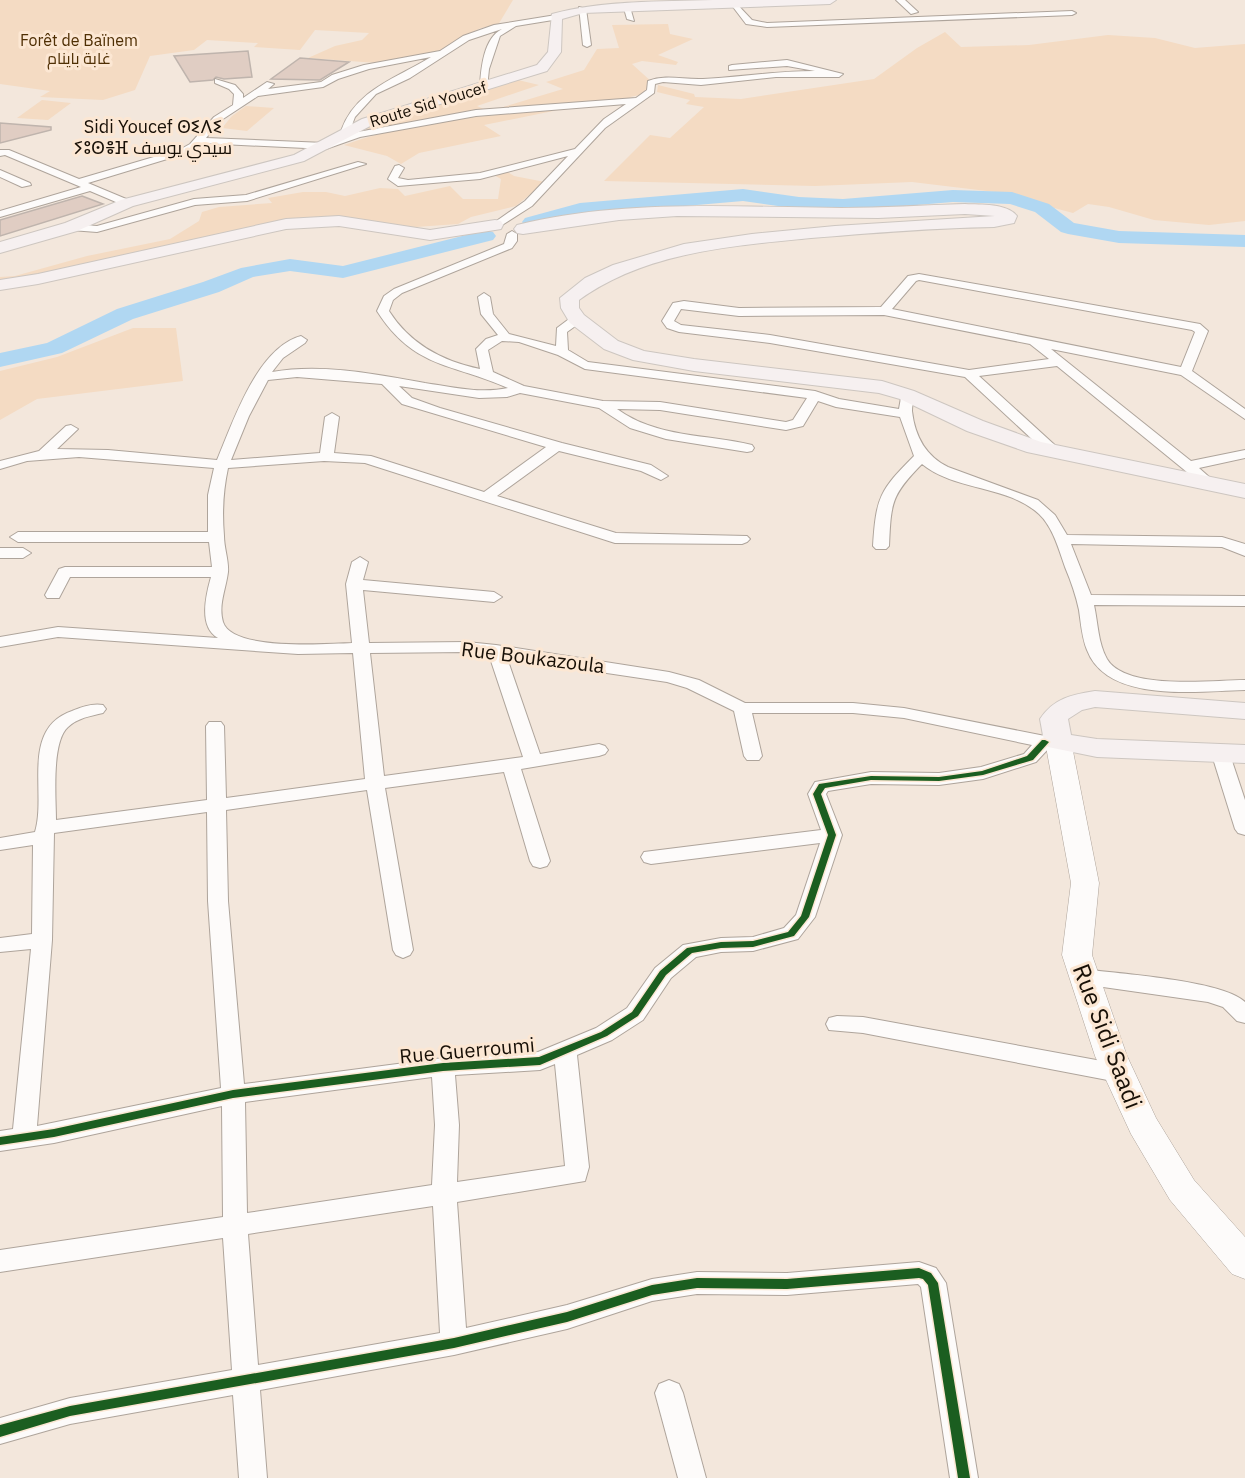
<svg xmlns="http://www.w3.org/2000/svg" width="1245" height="1478" font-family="'IBM Plex Sans',Cairo,'Noto Sans Tifinagh',sans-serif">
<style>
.green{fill:#f4dbc3}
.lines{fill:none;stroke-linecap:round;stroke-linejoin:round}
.river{fill:#b0d7f2;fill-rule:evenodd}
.building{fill:#e0cdc3;stroke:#bfb4ad;stroke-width:1.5}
.street-casing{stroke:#aea49b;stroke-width:2}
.secondary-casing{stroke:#aea49b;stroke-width:1}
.primary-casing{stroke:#cdc6c0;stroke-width:2}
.street{fill:#fdfbfa;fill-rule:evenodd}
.secondary{fill:#fdfbfa;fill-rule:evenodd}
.primary{fill:#f6f0f0;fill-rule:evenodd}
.cycleway-casing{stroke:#fce7d3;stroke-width:3}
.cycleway{fill:#1b5e20;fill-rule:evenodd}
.labels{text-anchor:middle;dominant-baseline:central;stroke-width:6;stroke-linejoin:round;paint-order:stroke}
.far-park-label{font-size:16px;fill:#4f2f04;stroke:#fce7d3}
.far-street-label{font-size:16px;fill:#170f06;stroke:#fce7d3}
.far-quarter-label{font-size:18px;fill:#170f06;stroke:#fce7d3}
.street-label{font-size:20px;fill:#170f06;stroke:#fce7d3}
.near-street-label{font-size:24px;fill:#170f06;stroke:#fce7d3}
</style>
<rect width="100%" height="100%" fill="#f3e7dc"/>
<g class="green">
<path d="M0,0h513l-15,25 -17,3 -21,10 -19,13 -64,12 -69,-5 27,-12 27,-6 7,-7 -54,-3 -15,20 -46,-3 4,-4 -51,-3 -13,10 -44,6 -15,34 -32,10 -63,-3 10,-6 -50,-7z"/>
<path d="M668,24l2,10 23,5 -35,16 20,7 -2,3 -34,-4 -10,3 21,19 -8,11 -15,3 1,1 -131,10 63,-19 -17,-7 38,-12 13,-21 22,-1 -7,-23z"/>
<path d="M945,32l16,15 68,-2 79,-10 47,3 40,10 50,-4v177l-36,4 -55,-5 -45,-13 -21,-3 -15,9 -78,-21 -83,-10 -97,4 -211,-5 46,-46 20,3 34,-31 -18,-3 4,-4 -33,-8 1,-7 36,9 1,3 46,2 133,-20 43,-31z"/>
<path d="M518,80l21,5 -62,21 9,4 -136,25 36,-15z"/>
<path d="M42,100l29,3 -23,17 -31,-2z"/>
<path d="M246,106l28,2 -27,23 -25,-3 10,-12z"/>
<path d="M558,110l-74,15 17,11 -82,17 -18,11 -14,-8 -43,-11c65,-24 146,-30 214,-35z"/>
<path d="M506,171l8,5 31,6 -29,24 -45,11 -13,7 -56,4 -71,-10 -299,60 -32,3v-4l15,-1 72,-20 83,-17 29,-18 3,-9 17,-5 53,-4 -4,-5 35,-6h23l19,4 35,-8 18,1 7,7 45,-10 13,13h35l3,-20 -9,-5z"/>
<path d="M133,328h43l7,53 -146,18 -37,21v-49l57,-14z"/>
</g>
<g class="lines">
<g class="river">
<path d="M743,189l56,8 44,2 110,-9 59,2 37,12 25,19 45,8 126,4v12l-126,-4 -51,-9 -7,-2 -26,-20 -25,-8 -57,-2 -110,9 -44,-2 -56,-8 -162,14 -49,13 -7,-2 -3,-4 3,-4 55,-15z"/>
<path d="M486,230l7,2 3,4 -3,4 -150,38 -53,-7 -37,6 -34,15 -86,27 -71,34 -62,14v-14l47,-10 70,-34 86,-27 38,-14 49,-9 53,7z"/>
</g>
</g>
<g class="building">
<path d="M248,51l4,26 -28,2 -8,-2 -3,3 -23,2 -16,-26z"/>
<path d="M300,58l49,4 -29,18 -49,-1z"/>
<path d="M0,123l51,4v3l-51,13z"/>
<path d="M82,196l21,8 -103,32v-16z"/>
</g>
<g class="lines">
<defs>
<g id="street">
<path d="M896,0h9l13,12 -7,2z"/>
<path d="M734,1l18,19 15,3 305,-12 4,2 -4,2 -305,12 -21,-3 -16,-21z"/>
<path d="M623,5l7,2 4,14 -7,-2z"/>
<path d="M579,7l7,2 5,36 -4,2 -4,-2z"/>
<path d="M556,15l4,2 -1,2 -43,7 -16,10 -11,33 -2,19 -7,-2c1,-19 4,-48 22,-57l-33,11 -59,38 -34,16 -21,23 -6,16 -8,-2c14,-41 56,-53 90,-74l-62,12 -31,10 -15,8 -65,9 -38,25 -14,17 119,5 33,-11 118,-22 160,-12 11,-8 1,-9c19,-7 35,-1 55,-2 38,-2 74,-8 112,-8l-28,-5 -58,4v-4l3,-1 55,-5 56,14 -4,3h-63l-75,8 -38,-3 -8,2 -1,9 -49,35 -73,78 -33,21 -4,-1v-4l30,-21 43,-45 -88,23 -82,7 -10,-7 7,-13 4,-1 5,3 -6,10 10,2 72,-7 95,-24 29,-30 22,-15 -150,12 -116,21 -34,12 -125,-6 -14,10 -99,30 43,18v4h-8l-33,-14 -90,26v-6l81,-24 -76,-32 -5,1v-6h9l70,29 102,-30 9,-5 24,-27 19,-12 1,-11 -5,-5 -14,-6v-4l20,6 8,9v4l24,-16 7,2 -6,5 53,-7 11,-7 32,-10 76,-14 23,-15 31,-11z"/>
<path d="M358,162l8,2 -119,37 -52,4 -98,27 -26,-2 -5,-3 5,-3 26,2 97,-27 52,-4z"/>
<path d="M0,170l30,13 1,2 -9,2 -22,-10z"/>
<path d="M512,231l5,3v7l-5,7 -110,45 -9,7 -4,11c21,33 53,50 91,58l-4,-20 10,-10 12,-4 -17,-21 -3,-17 6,-4 6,4 3,17 16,20 47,12 1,-18 16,-12h8v6l-14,10 1,18 20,12 227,29 24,8 60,10 3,-17h10c2,6 0,13 0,19 3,26 14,45 36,56l90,33 17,15 12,20 155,2 23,7v12l-23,-9 -151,-3 20,51 154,1v10l-151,-1c4,18 4,38 13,54 19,32 106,21 138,21v10c-45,1 -138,14 -158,-40 -5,-12 -6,-26 -8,-40 -3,-14 -8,-29 -14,-43 -6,-17 -12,-40 -26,-53 -32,-29 -84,-23 -117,-50 -31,31 -31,39 -33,82l-3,3h-10l-3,-3c3,-49 7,-56 41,-90l-14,-39 -64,-10 -18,-6 -15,25 -17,4 -126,-20 -43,-1c40,29 90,25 135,36l2,3 -2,3 -5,1 -81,-13 -36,-11 -31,-20 -79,-15 -13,4 -28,1 -80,-12 13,12 28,10 122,35 89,22 17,11 -7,4 -20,-9 -82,-20 -62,45 119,37 131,3 3,3 -3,3 -5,2 -127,-1 -250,-80 -41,-2 -96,7c-5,23 -6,44 -4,68 0,12 5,25 4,36 -2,17 -10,33 -5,50 9,29 103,22 129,21l-6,-59 6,-22 8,-5 8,5 -5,18 131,12 8,5 -8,5 -131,-12 6,53 98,-1 29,3 173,27 30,8 46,23h108l51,5 141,28 17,1 3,4 -3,4 -12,2 -14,15 -53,17 -44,6 -68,-1 -43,7 -2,3 16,41 -27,82 -17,22 -45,12 -32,1 -25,5 -25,21 -28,42 -31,20 -35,15 12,112 -4,14 -128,21 9,126 101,-23 85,-26 45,-7 90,1 132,-11 17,6 10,15 32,195h-28l-29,-191 -3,-3 -131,11 -90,-1 -45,7 -85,28 -113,26 -194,35 7,88h-28l-6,-83 -163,29 -70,20v-26l70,-20 162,-28 -9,-132 -223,34v-22l223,-33 -1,-111 -168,37 -54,8v-20l13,-2 18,-180 -31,3v-14l32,-4 1,-89 -33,5v-12l35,-6c12,-39 -15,-103 37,-121 9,-4 21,-8 31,-6l3,4 -3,4c-12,3 -26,5 -35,14 -17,15 -12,72 -12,93l151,-20 -1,-74 3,-4h12l3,4 2,72 139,-19 -12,-126 -55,1 -240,-17 -58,10v-10l58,-10 160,11c-20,-11 -12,-43 -7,-61h-141l-11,21h-12l-2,-3 14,-26 6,-2h147l-3,-25h-191l-8,-5 8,-5h190v-37l6,-27 -135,-11 -52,4 -27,8v-8l39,-10 27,-25 5,-1 7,4 -21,20 51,1 109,10c16,-38 40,-112 84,-124l6,4 -2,3 -22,15 -11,14c49,-9 104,2 153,11 27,4 55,11 83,5 -56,-25 -94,-19 -131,-77l7,-15 10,-7 110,-45 3,-10zM502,341l17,1 39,13 27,14 222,29 -14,22 -7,2 -126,-20 -57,-1 -79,-15 -31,-14 -5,-22zM297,377l85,7 20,20 144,43 -62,45 -113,-36 -37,-3 5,-36 -7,-4 -7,4 -5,36 -89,7 18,-44 19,-36zM467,652l22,3 34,102 -139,19 -14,-123zM507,658l160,24 20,6 47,23 10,45 3,4h12l3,-4 -10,-43h101l51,5 128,27 -8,9 -43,13 -42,6 -68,-1 -56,10 -7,12 13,36 -177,22 -3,5 3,5 7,2 169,-21 -24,72 -12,13 -31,9 -32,1 -38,7 -28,23 -28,40 -31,20 -58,24 -95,6 -199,26 -16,-183 -2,-91 141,-20 26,160 3,5 7,3 7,-3 3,-5 -28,-162 119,-16 26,89 3,5 7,2 7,-2 3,-5 -29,-92 78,-13 6,-2 3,-4 -3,-4 -6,-2 -59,10zM207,812l1,89 13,187 -184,38 15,-186 2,-107zM555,1064l10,102 -108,16 2,-57 -4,-50 85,-5zM432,1077l3,48 -3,60 -185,28 -2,-111zM433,1206l7,127 -182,32 -10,-131z"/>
<path d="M919,274l281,50 8,7 -16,40 53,38v10l-64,-44 -130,-26 140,112 54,-11v8l-46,10 17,15 -2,3h-10l-147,-120 -78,10 79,72 2,3 -2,3h-10l-83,-77 -195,-34 -91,-11 -12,-4 -5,-7 11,-18 11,-2 55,7 142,-1 27,-31zM919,280l273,50 3,2 -14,35 -289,-58 24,-28zM681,309l58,7 145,-1 146,29 19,15 -80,11 -199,-35 -89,-10 -7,-4z"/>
<path d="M0,548h23l8,5 -8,5h-23z"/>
<path d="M1220,746l6,2 3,4 16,48v35l-7,-2 -3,-4 -24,-77 3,-4z"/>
<path d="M1083,969c35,5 140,11 162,33v21l-8,-2 -14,-14 -15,-5 -133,-19 -3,-6 3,-6z"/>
<path d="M837,1016l26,1 255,47 8,3 3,6 -3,6 -8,3 -255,-49 -34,-3 -3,-6 3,-6z"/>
<path d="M669,1380l10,4 4,9 23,85h-28l-23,-85 4,-9z"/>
</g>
<path id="secondary" d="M1058,733l9,2 4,6 28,142 -7,72 35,101 29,62 38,62 51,57v42l-13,-5 -62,-74 -39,-66 -36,-78 -33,-101 9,-72 -26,-142 4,-6z"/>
<g id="primary">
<path d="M713,0h123l-6,4 -247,9 -21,6 -1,33 -14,19 -175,54 -68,36 -171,45 -56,25 -77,22v-11l65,-19 56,-23 173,-45 68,-36 175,-54 11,-13 4,-38c52,-14 107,-12 161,-14z"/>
<path d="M965,204c16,1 42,-1 52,12l-3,7 -20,4c-61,1 -122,6 -183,11 -80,8 -166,14 -232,62v8l5,7 34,26 26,10 50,8 188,22 32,10 69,30 58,21 204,42v14l-218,-46 -60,-21 -67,-32 -21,-6 -185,-22 -61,-11 -29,-11 -34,-26 -9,-15 -1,-10 25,-20 28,-13 71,-21 68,-10 83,-8 160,-10 -30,-2 -87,4 -201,-2 -58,4 -96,14 -6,-1 -3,-4 3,-4c105,-26 217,-18 324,-17 42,0 83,-3 124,-4z"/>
<path d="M339,216l91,14 65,-10 6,1 2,4 -2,4 -6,1 -65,10 -91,-14 -53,3 -248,55 -38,6v-10l38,-6 248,-55z"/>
<path d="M1095,691l150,12v16l-150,-12 -13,3 -14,9 3,16 26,4 148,6v18l-148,-6 -49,-10 -4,-6 -4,-22c14,-21 31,-24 55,-28z"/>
</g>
</defs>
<use href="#street" class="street-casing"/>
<use href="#secondary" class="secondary-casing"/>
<use href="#primary" class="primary-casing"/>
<use href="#street" class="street"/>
<use href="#secondary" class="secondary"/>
<use href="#primary" class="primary"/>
<defs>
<g id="cycleway">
<path d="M1042,740h3l4,2 -16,18 -50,15 -44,6 -68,-1 -46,8 -4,6 15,41 -27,82 -15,19 -41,11 -32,1 -29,5 -26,22 -28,41 -31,20 -67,29 -97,6 -210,27 -179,39 -54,8v-8l54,-8 179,-39 210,-27 96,-6 62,-25 31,-20 28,-41 27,-23 34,-6 32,-1 35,-9 13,-16 27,-81 -15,-41 6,-10 52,-8 68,1 43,-6 45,-15z"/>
<path d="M919,1268l12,5 7,10 32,195h-12l-30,-193 -5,-6 -4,-1 -132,11 -90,-1 -45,7 -85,27 -113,26 -384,68 -70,21v-12l70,-19 384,-68 113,-26 85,-27 45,-7 90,1z"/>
</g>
</defs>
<use href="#cycleway" class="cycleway-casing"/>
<use href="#cycleway" class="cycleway"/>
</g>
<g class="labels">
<g class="far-park-label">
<text x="79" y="40">Forêt de Baïnem<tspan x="79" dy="18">غابة باينام</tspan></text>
</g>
<g class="far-street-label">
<text transform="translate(428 104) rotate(-17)">Route Sid Youcef</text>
</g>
<g class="far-quarter-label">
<text x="153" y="126">Sidi Youcef ⵙⵉⴷⵉ<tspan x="153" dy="21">ⵢⵓⵙⴻⴼ سيدي يوسف</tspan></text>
</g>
<g class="street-label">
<text transform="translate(533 657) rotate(7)">Rue Boukazoula</text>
<text transform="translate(467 1050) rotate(-5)">Rue Guerroumi</text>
</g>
<g class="near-street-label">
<text transform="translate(1108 1036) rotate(69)">Rue Sidi Saadi</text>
</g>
</g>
</svg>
